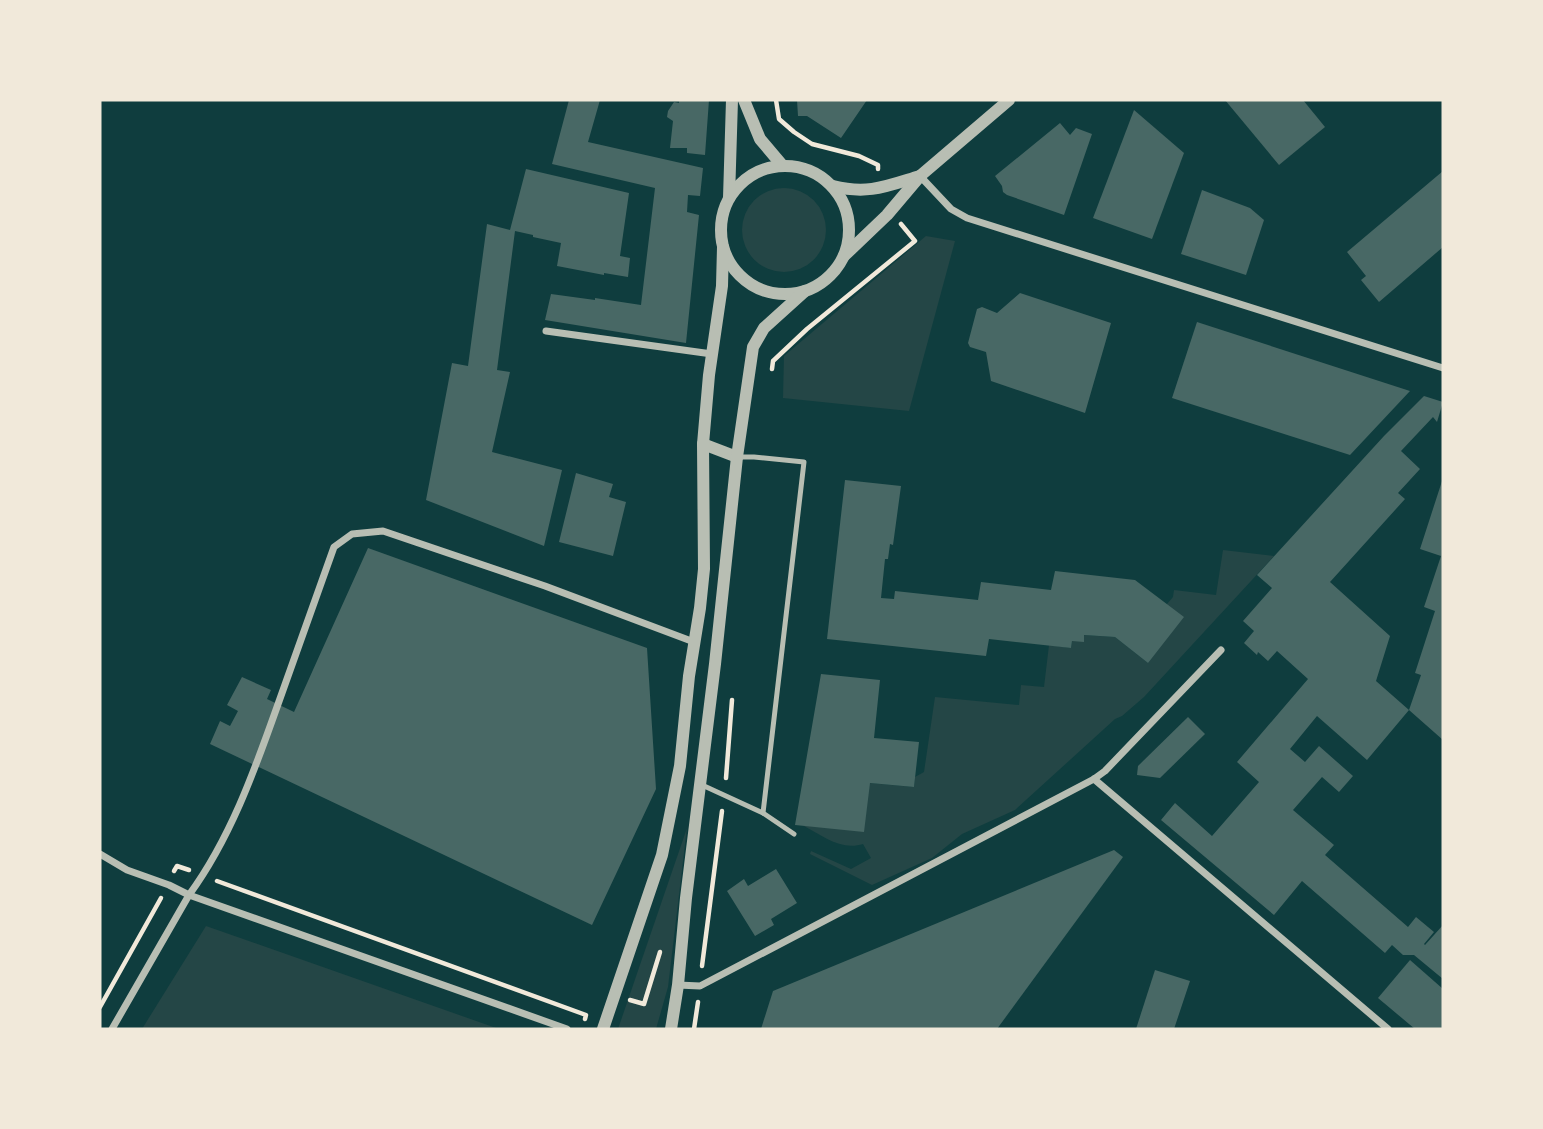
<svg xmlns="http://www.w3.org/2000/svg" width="1543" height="1129" font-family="'Fira Sans',sans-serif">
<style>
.green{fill:#244646}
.building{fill:#486865}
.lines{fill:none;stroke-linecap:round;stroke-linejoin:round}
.path{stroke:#f1e9da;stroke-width:4.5}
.service{stroke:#b8beb3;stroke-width:5}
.minor{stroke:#b8beb3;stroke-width:7}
.tertiary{stroke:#b8beb3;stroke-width:12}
</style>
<rect width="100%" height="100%" fill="#0f3d3e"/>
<g class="green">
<circle cx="784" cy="230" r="42"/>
<path d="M926,236l29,5 -46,170 -126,-13 1,-42z"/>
<path d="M1223,550l51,6 -130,141 -22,19 -7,3 -100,91 -53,24 -30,24 -60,27 -62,-31 1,-3 40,18 20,-11 -8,-14c-22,7 -40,-8 -59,-18l66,-43 44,4 1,-10 9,-5 11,-75 84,8 2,-20 23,2 5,-42 22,3 1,-7h11l1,-6 31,2 33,26 19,-59 6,-7 1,-7 42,5z"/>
<path d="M687,828l-19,159 -12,42h-38z"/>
<path d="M206,926l293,103h-357z"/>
</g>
<g class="building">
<path d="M569,100h31l-12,42 115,26 -3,28 -12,-1 -1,17 12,3 -13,128 -141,-23 6,-26 44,6v-2l46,7 14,-117 -103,-24z"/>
<path d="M679,100h30l-4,55 -18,-2v-5h-17l3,-27 -6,-4 1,-6 6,-9 5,1z"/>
<path d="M797,100h70l-26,38 -34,-22h-9z"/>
<path d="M1225,100h78l22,27 -46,38z"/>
<path d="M1134,110l50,43 -32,86 -59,-21z"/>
<path d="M1060,123l10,12 6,-7 16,6 -28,81 -57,-20 -4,-3 -1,-6 -7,-10z"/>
<path d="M526,169l103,24 -9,63 10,2 -2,19 -24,-4v2l-47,-9 4,-23 -28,-6v-2l-18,-4 -18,139 13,2 -18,80 70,18 -18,76 -118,-46 26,-137 16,3 19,-142 23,6z"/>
<path d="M1443,171v76l-64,55 -18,-22 5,-4 -19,-24z"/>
<path d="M1202,190l48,18 14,12 -18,55 -65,-21z"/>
<path d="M1020,293l91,30 -26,90 -94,-32 -5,-29 -16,-5 -2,-4 9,-34 5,-2 15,6z"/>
<path d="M1197,322l213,69 -60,64 -178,-57z"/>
<path d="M1424,396l19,6 -6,20 -4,-5 -32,34 19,18 -22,24 7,6 -75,83 60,54 -14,45 33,29 -42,50 -50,-44 -27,33 15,13 14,-16 34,30 -14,16 -17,-15 -29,33 41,35 -9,10 83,72 8,-10 18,15 -10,12 1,1 18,-20v54l-29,-24h-11l-11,-10 -7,8 -83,-72 -28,34 -113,-95 14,-17 37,33 47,-54 -22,-20 71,-83 -31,-28 -9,10 -10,-9 -1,3 -13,-12 10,-12 -11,-10 29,-33 -15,-13 127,-139z"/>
<path d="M576,473l37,11 -4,13 17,5 -13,54 -54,-14z"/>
<path d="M1443,478v262l-34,-30 12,-35 -6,-2 20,-62 -11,-4 17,-51 -21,-7z"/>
<path d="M845,480l56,6 -8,59 -3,-1 -2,15h-3l-4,39 13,1 1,-8 83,9 3,-18 70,8 4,-19 80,9 49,37 -36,46 -33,-26 -31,-2v7l-12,-1 -1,7 -82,-9 -3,17 -159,-17z"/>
<path d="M368,548l279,100 9,141 -64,136 -382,-181 10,-23 10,5 8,-15 -11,-6 15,-28 29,13 -4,9 27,13z"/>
<path d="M821,674l59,6 -6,58 45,4 -5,45 -44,-4 -6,49 -69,-7z"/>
<path d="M1188,717l17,17 -45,44 -23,-3 1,-9z"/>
<path d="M1114,850l9,7 -126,172h-236l12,-38z"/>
<path d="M776,869l21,34 -26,16 3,6 -19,11 -28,-45 17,-12 4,7z"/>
<path d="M1410,960l33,29v40h-28l-37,-31z"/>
<path d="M1155,970l35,11 -16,48h-38z"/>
</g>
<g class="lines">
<g class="path">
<path d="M776,100l3,19 15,13 18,12 47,12 19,9v4"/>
<path d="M772,369l1,-8 34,-32 108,-88 -14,-17"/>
<path d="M726,778l6,-78"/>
<path d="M174,871l3,-5 12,4"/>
<path d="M217,881l369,134 -1,4"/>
<path d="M702,966l20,-155"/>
<path d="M630,1000l14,4 16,-52"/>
<path d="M100,1007l61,-109"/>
<path d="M694,1029l4,-27"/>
</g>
<g class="service">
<path d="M737,457h17l50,5 -41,351 31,21"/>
<path d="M702,785l61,28"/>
</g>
<g class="minor">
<path d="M920,176l31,33 16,9 476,150"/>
<path d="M546,331l166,23"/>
<path d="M1094,779l294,250"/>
<path d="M100,854l27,16 42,15 20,10 378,134"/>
<path d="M678,985l22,1 394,-207 11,-8 116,-121"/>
<path d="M112,1029l77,-134c41,-56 65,-123 88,-188 19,-53 38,-107 57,-160l18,-13 31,-3 162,55 149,56"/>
</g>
<g class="tertiary">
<path d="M744,100l16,39 22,26"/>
<circle cx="785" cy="230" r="64"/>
<path d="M833,186c35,9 54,0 87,-10"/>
<path d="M729,198l3,-98"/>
<path d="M844,256l43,-41 33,-39 89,-76"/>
<path d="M703,444l34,13"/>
<path d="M603,1029l59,-174 18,-89 9,-90 11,-68 4,-39 -1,-125 6,-69 13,-89 1,-39"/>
<path d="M671,1029l7,-44 8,-87 29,-234 22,-207 16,-110 11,-19 41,-37"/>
</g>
</g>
<rect width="1543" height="1129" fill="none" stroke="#f1e9da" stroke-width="203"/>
</svg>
